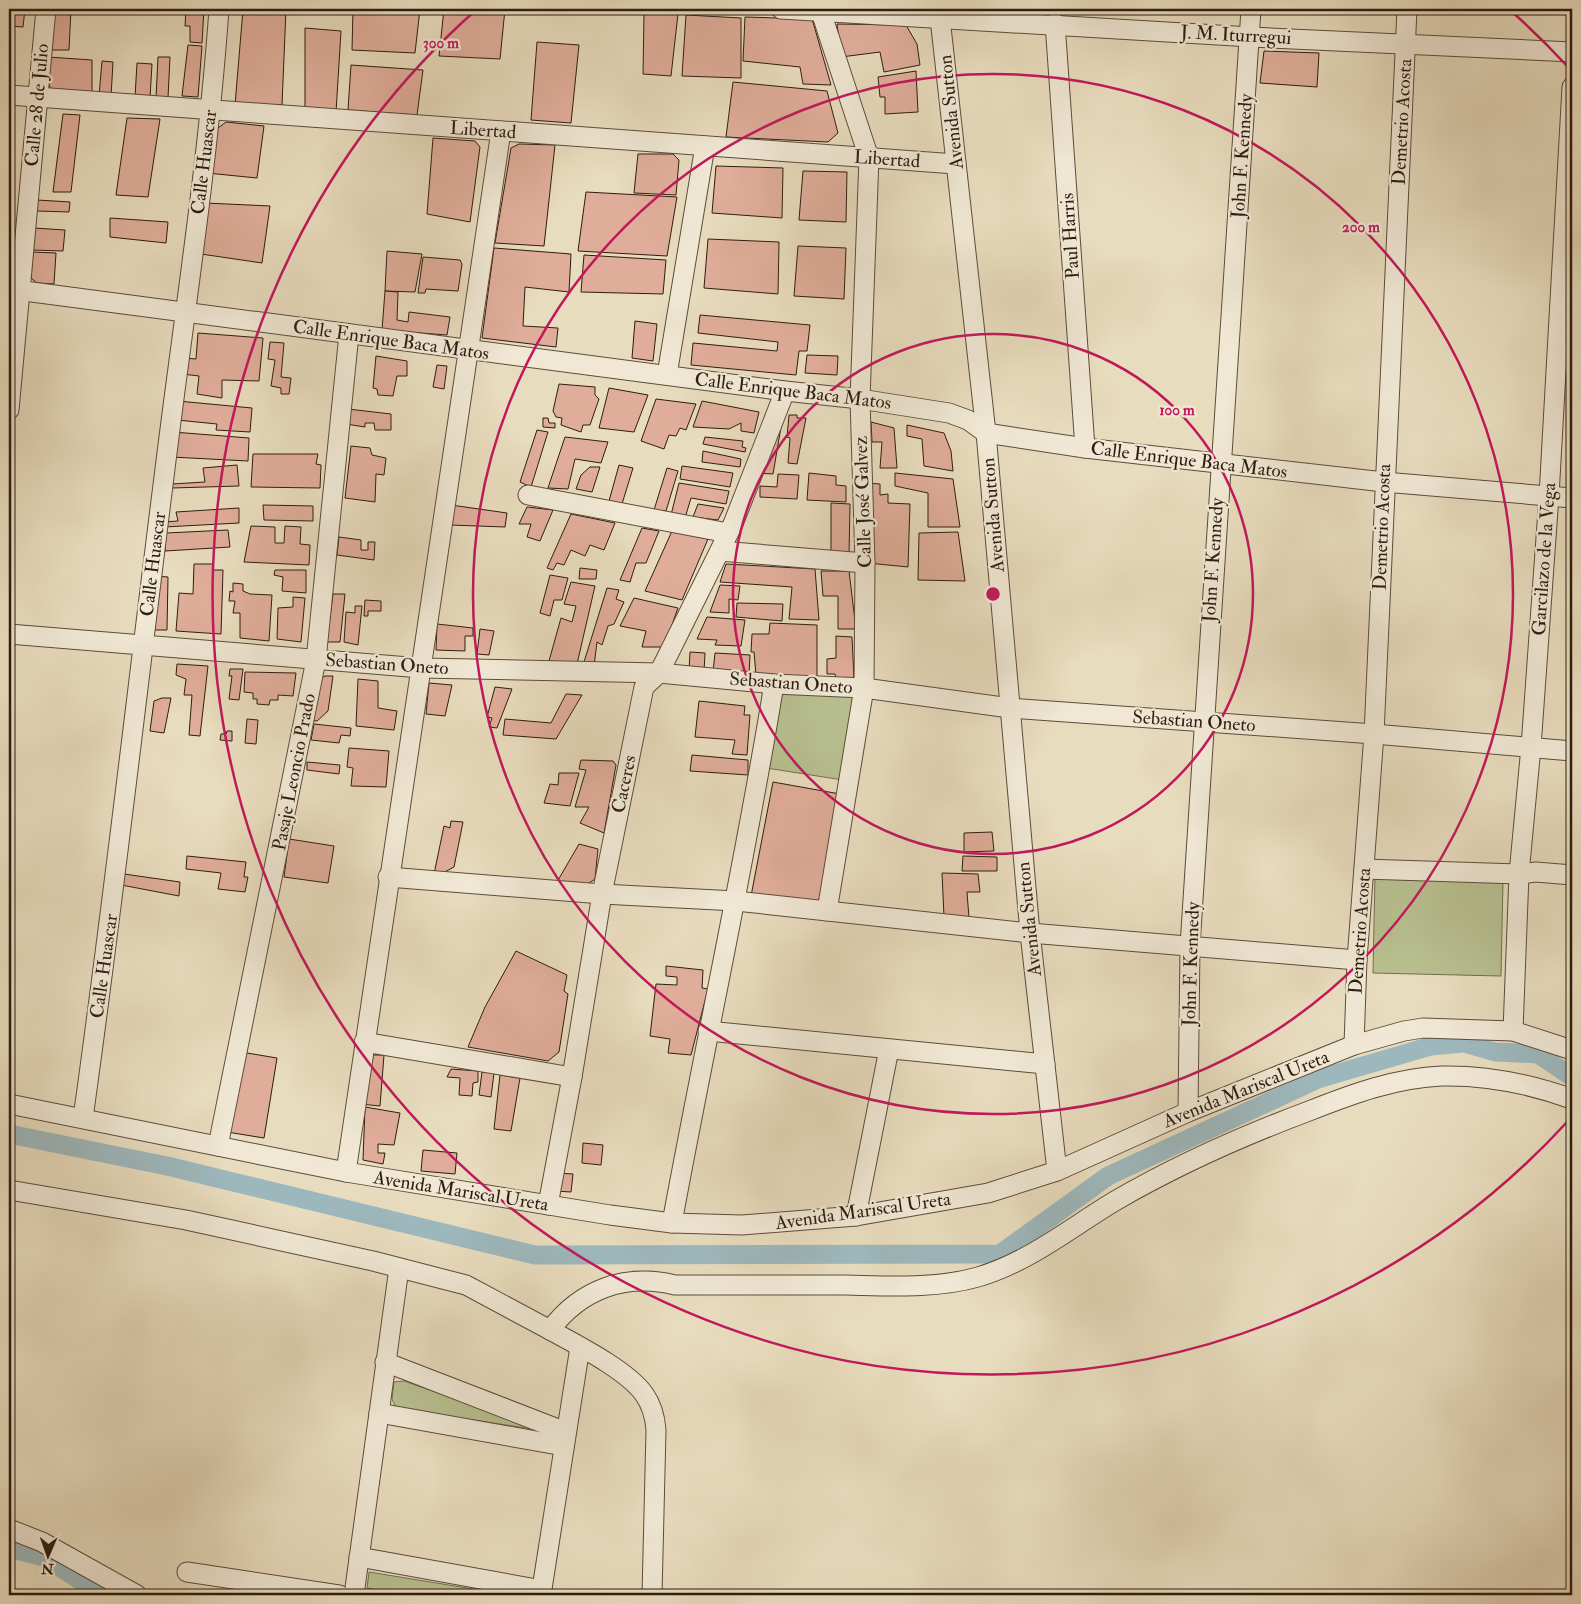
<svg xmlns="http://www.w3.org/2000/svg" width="1581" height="1604" font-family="'IM FELL Double Pica',serif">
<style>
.green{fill:#b8c090;stroke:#736e50}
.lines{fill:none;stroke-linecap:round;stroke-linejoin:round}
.canal{stroke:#9db8bd;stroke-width:19}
.building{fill:#e0ad9a;stroke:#2e1c11}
.minor-casing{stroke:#5c4c3c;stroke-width:21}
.minor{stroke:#f0e8d5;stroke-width:19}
.ring{fill:none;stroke:#c2185b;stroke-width:2.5}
.labels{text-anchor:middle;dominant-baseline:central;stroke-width:4.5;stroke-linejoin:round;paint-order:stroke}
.street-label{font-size:19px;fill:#2e1c11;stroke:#f0e8d5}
.centre{fill:#c2185b;stroke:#f0e8d5;stroke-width:2.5}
.ring-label{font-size:15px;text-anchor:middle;font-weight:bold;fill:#c2185b;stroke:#f0e8d5;stroke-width:4.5;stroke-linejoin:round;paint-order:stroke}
</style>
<rect width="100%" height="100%" fill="#e8dcbe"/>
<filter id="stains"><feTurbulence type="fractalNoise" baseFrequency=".004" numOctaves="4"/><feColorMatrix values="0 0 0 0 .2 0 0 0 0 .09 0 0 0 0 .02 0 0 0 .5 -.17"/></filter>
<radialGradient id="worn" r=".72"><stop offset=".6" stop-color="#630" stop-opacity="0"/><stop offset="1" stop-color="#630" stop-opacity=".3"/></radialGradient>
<g class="green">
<path d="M774,684l90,4 -15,93 -89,-14z"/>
<path d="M1375,876l128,4 -2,96 -128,-3z"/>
<path d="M404,1381l129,45 -1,3 -136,-21 -4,-9 2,-17z"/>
<path d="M369,1572l141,23h-109l-34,-7z"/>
</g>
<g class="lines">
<g class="canal">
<path d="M9,1134l158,32 368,89 465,-1 108,-78 210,-97 113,-33 33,-3 31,9 43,2 34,23"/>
<path d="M9,1548l35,9 59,38"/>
</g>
</g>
<g class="building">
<path d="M9,9h16l-2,18 -14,-1z"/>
<path d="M54,9h17l-2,41h-17z"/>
<path d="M186,9h18l-2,34 -12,-1v-16h-5z"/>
<path d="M243,9h43l-4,96h-47z"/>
<path d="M353,9h67l-5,44 -63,-3z"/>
<path d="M444,9h61l-5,50 -61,-3z"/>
<path d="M644,13l34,1 -7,62 -28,-2z"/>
<path d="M686,15l55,3v60l-59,-2z"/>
<path d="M745,17l65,2 3,3 18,63 -28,-1 -3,-17 -57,-6z"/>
<path d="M837,24l69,1 11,19 3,21 -36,7 -4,-20 -39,5z"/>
<path d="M305,28l36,3 -5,81 -31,-2z"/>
<path d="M537,42l42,3 -8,78 -40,-3z"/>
<path d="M188,45l14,1 -4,51 -16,-1z"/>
<path d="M1264,51l55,2 -2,34 -57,-4z"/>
<path d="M48,57l44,3v33l-40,-2 -4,-8z"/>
<path d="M158,57h12l-2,41h-12z"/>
<path d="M102,61l11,1 -2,35 -12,-1z"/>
<path d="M137,63l15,1 -2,34 -15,-1z"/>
<path d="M351,65l72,5 -6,45 -69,-5z"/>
<path d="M916,71l2,41 -33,2v-17h-5l-2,-20z"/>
<path d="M733,82l94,9 11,42 -10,9 -102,-5z"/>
<path d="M9,109l2,4 -2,20z"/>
<path d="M63,114l17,1 -9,77h-18z"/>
<path d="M127,118l33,1 -12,78 -32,-2z"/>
<path d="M226,122l38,4 -7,52 -50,-5 6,-41z"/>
<path d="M433,138l42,3 5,6 -10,75 -43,-8z"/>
<path d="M519,144l36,1 -11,101 -49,-3 16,-95z"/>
<path d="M638,154h35l6,6 -3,35 -42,-2z"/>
<path d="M716,166l67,2 -1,50 -70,-5z"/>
<path d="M803,171l44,1 -1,50 -47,-2z"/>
<path d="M586,192l91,5 -10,59 -89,-5z"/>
<path d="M37,200l33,2 -1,10 -32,-1z"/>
<path d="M205,203l65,3 -8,57 -61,-9z"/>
<path d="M110,218l58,4 -2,21 -56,-6z"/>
<path d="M34,228l31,2 -2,21 -30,-1z"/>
<path d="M708,239l71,3 -1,52 -74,-6z"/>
<path d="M798,246l48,2 -2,51 -50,-3z"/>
<path d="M494,248l77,6 -2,38 -44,-5 -2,39 35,2 -2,19 -74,-9z"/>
<path d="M387,251l35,3 -7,38 -30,-1z"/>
<path d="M33,252l23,1 -2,31 -17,-1 -6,-5z"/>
<path d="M584,255l82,5 -3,34 -82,-2z"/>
<path d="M423,257l37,3 2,4 -4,27 -32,-2 -1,4h-7z"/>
<path d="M385,291l13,1 -1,28 11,2 1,-10 41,5 -3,18 -65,-5z"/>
<path d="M700,315l110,10 -3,26h-8l-3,24 -105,-10 2,-22 84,8 1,-9 -80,-9z"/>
<path d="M635,321l22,3 -4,37 -21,-3z"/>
<path d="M198,333l65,5 -4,43 -37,-1v18l-25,-4 2,-18 -17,-2 2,-16 12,1z"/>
<path d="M270,342l14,1 -3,34 10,1 -2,16h-8v-6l-10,-2 4,-26 -7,-1z"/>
<path d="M807,355l31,1 -1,19 -32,-2z"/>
<path d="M376,356l31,5v15h-10l-4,20 -15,-1 -1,-6 -4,-1z"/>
<path d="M437,365l10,1 -3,23 -11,-2z"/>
<path d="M559,384l36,3v8l4,4 -9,26h-7l-2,7 -20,-7 1,-7 -6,-1 -3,-6z"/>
<path d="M609,388l39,7 -14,37 -35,-4z"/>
<path d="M656,399l40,5 -10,26 -6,-2 -4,8 -7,-1 -5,14 -23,-8z"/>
<path d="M178,401l74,7 -2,24 -34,-2 1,-6 -40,-4z"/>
<path d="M702,401l57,11 -5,21 -13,-2v-8l-12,6 -36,-2z"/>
<path d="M348,409l43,5v16h-16l-1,-7h-9v4l-19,-3z"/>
<path d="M789,415h8v3h9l-9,46 -9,-1 2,-25 -3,-1z"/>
<path d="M543,418h5l1,5h6v5l-12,-1z"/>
<path d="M871,422l23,6 3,40h-17l2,-26h-10z"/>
<path d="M907,425l37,8 7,18 2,20 -29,-5 -2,-27 -15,-3z"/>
<path d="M777,426l4,1 -8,47 -17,-1z"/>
<path d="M537,430l11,2 -17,55 -11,-5z"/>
<path d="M173,432l76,6 -1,23 -77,-4z"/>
<path d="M565,437l43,5 -7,21 -26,-4 -7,30 -20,-1z"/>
<path d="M705,437l38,4 -1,6 4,1 -1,4 -42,-8z"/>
<path d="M351,446l19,2 2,7 14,3 -2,17 -8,-1 -1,28 -30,-4z"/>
<path d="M703,451l38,8 -1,8 -38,-5z"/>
<path d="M253,454h65l-2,10 5,1 -1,23 -69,-1z"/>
<path d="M237,465l2,21 -67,2v-4l33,-2 -2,-14z"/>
<path d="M619,465l14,3 -11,36 -13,-3z"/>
<path d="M682,466l51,7 -3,14 -50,-8z"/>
<path d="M590,467h10l-8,25 -16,-3 5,-14z"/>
<path d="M667,468l11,3 -12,40 -12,-1z"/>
<path d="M809,473l27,3v9l10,1v16l-39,-2z"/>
<path d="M895,473l58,6 7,48h-32v-34l-33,-7z"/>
<path d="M778,474l21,1 -2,24 -37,-2v-11l17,1z"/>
<path d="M679,483l50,8 -3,13 -35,-6 -6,20 -14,-3z"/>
<path d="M867,483l13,1v11l8,-1v9l22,1 -2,63 -40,-4z"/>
<path d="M831,503l19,1 -1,52 -18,-1z"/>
<path d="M698,504l26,4 -6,12 -25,-3z"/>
<path d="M263,505l50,1v15l-49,-1z"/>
<path d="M451,505l56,8 -2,14 -55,-2z"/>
<path d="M527,507l26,3 -13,31 -13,-4 4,-13h-12z"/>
<path d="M239,508v15l-75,4 -1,-5 15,-1 -2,-9z"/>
<path d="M571,514l44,9 -11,27 -14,-5 -5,11 -14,-6 -7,15 -7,-2 -4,7 -6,-2z"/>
<path d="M251,526l24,1v16h9l1,-17 16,1 -1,17 10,1 -1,20 -65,-3z"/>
<path d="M642,528l17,3 -13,32h-10l-6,19 -10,-2z"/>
<path d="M228,530l2,17 -65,4 1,-18z"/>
<path d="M672,531l36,8 -26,61 -37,-9z"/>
<path d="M958,532l7,49 -47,-1 1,-47z"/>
<path d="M339,537l22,3v10h7v-8h7l-1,18 -37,-5z"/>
<path d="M194,564h19v6h10l-2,64 -45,-3 3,-38 14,1z"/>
<path d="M726,564l89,5 4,51 -30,-1 3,-32 -72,-5z"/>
<path d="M580,568l17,2 -1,9h-17z"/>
<path d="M275,570h31v23l-24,-2 1,-14 -9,-2z"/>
<path d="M821,571h28l7,58h-18v-33h-15z"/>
<path d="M550,575l18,3 -6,22h-8l-4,16 -10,-3z"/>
<path d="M154,576l14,1 -1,53h-12l-5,-5z"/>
<path d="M571,582l24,4 -18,78 -28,-3 12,-43 11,4 4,-16 -12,-2z"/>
<path d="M233,583l10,1v7l7,3 22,1 -3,46 -29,-3v-25h-7l2,-12h-6l1,-10 3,1z"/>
<path d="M720,585l20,1 -2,14 -9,-1v14l-19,-1z"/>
<path d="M607,588l12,2 -3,9 8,3 -10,22 -6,2 -6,19 -5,-3 -3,24 -10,-4z"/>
<path d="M333,594h12l-5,48h-13z"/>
<path d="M293,597l12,1 -4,44 -24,-3 1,-31 15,-1z"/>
<path d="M634,598l44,10 -14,39h-22l4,-16 -26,-5z"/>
<path d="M365,600l16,1v10h-13v5h-4z"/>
<path d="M737,603l46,1 -1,17 -46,-4z"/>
<path d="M355,606h7l-4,39 -14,-3 2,-30 9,1z"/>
<path d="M707,617l38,3 -4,26 -26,-1 2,-5 -20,-1z"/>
<path d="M770,623l47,2v53l-61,-3 -2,-23h-3l1,-18h17z"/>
<path d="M437,624l36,4v8h-8v15l-29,-1z"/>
<path d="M480,629l14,2 -5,24 -12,-1z"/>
<path d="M836,636l16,1 2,42h-18l-1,-5h-8v-15l9,-1z"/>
<path d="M690,652l15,1 -1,19 -15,-1z"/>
<path d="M715,653l35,2 -1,20 -36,-3z"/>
<path d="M177,664l31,2 -8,70 -11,-1 3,-40h-8l2,-16 -10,-4z"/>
<path d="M230,669h13l-4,31 -10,-1 3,-23h-3z"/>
<path d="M245,672l51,1 -3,23 -15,-1v5h-8l-1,5 -12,-1v-5h-4v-6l-9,-1z"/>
<path d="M325,676h8l-5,35 -11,10 -9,-1 7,-39z"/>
<path d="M358,679l20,2v27l19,3 -3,19 -38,-4z"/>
<path d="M429,683l23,2 -7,31 -19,-2z"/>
<path d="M495,687l17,2 -15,39 -8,-1 3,-9 -5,-1z"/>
<path d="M566,694l16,1 -26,44 -53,-4 2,-16 46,4z"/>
<path d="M162,698h9l-7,35 -14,-2 4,-30z"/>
<path d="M699,701l46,5 -1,9h6l-3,40 -15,-1 3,-14 -40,-3z"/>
<path d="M247,719l11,1 -2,24 -11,-1z"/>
<path d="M314,724l37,4 -1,8 -9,-1 -2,8 -28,-3z"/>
<path d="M227,731h5v10l-12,-1 1,-6h5z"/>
<path d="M349,748l40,3 -3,36 -35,-1 2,-18 -6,-1z"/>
<path d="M692,755l56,5v15l-58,-4z"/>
<path d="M581,760l32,1 3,4 -12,68 -24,-10 9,-16h-14l11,-37 -7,-1z"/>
<path d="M307,762l33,3 -1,9 -32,-4z"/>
<path d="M559,773h20l-9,33 -26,-3 6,-19 8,1z"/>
<path d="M773,782l67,12 -22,111 -67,-9z"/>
<path d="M451,821l12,1 -9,45 -13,7h-7l10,-48 6,2z"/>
<path d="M992,832l2,19 -30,1v-19z"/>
<path d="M289,839l45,7 -6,37 -44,-6z"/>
<path d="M579,844l19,5 -3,30 -9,6 -29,-3z"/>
<path d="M187,856l59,6 -2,15h4l-3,15 -27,-3 3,-16 -35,-4z"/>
<path d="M963,856l34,1v14h-35z"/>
<path d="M117,873l63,9 -1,14 -63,-12z"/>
<path d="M942,873l36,1 2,18h-13l2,26 -25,-1z"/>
<path d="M516,951l51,24 -3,16 4,3 -9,58 -11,9 -80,-14 17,-40z"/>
<path d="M666,966l37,4 -1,18 6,1 -17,66 -23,-2 2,-14 -20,-3 6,-52 21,1v-8l-11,-1z"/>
<path d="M241,1052l36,6 -13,80 -37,-6z"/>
<path d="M365,1055h19l-4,51 -20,-2z"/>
<path d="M451,1069l27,2v11l-5,1 -1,13 -13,-1 1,-17 -13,-1z"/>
<path d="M482,1072l12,1 -3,24 -12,-2z"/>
<path d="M500,1075l20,3 -9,53 -17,-2z"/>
<path d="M365,1107l35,6 -6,32 -16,-1v9h7l-2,11 -20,-4z"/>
<path d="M583,1143l20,2 -2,20 -19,-2z"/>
<path d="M423,1150l34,3 -2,21 -34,-3z"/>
<path d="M556,1173l17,1 -2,18 -16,-1z"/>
</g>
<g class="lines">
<defs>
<g id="minor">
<path d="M781,9l470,28 321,15"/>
<path d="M820,9l49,149 -9,241 5,164 -1,125 -37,223"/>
<path d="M939,9l47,424 44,500 27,238"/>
<path d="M1055,23l30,425"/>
<path d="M9,95l947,69"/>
<path d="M9,289l776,102 75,8 89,14 19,7 18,13 99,15 299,34 188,16"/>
<path d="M667,375l38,-229"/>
<path d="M9,410l37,-401"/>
<path d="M528,495l200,38"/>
<path d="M720,551l145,12"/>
<path d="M9,634l412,34 238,5 115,11 90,4 146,20 364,26 198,17"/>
<path d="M1364,869l155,5 17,-2 36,3"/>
<path d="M388,877l214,17 134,7 294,32 327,27"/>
<path d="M708,1031l337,33"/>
<path d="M1513,1031l6,-157 12,-127 18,-251 23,-409"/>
<path d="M364,1042l208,35"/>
<path d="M1354,1045l3,-85 17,-226 33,-725"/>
<path d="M9,1104l337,68 264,43 62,8 70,2 114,-9 132,-23 69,-22 131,-59 166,-67 50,-14 19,-3 90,3 59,19"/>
<path d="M1188,1112l2,-166 61,-937"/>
<path d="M83,1118c30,-213 54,-427 81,-641 19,-156 44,-311 55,-468"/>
<path d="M218,1146l98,-486 33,-326"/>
<path d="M346,1172l155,-1041"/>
<path d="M9,1190l177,30 187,41 93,24 84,45c31,-41 75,-57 125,-45 57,0 114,0 171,0 45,1 89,4 132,-8 51,-15 92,-49 137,-76 62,-36 127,-65 194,-90 43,-17 86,-33 133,-35 45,-1 88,8 130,23"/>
<path d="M548,1205l24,-128 30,-183 42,-207 15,-14 74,-149 52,-133"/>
<path d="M856,1216l33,-167"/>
<path d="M672,1223c33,-180 73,-359 102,-539"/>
<path d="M550,1330c27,15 77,40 94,64 8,11 11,23 12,36l-4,165"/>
<path d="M385,1362l181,70"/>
<path d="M379,1413l185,33"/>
<path d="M9,1529l33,13 95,53"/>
<path d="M359,1557l183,33"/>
<path d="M187,1572l152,23"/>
<path d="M354,1595l45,-327"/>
<path d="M541,1595l39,-248"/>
</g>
</defs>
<use href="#minor" class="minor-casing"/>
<use href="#minor" class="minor"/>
</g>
<g class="ring">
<circle cx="993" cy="594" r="260"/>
<circle cx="993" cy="594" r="520"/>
<path d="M1568 1121A780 780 0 1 1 476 10M1510 10A780 780 0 0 1 1568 67"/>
</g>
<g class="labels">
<g class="street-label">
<text transform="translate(1236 35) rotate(3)">J. M. Iturregui</text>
<text transform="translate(37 105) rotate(-85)">Calle 28 de Julio</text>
<text transform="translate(951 112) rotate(-96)">Avenida Sutton</text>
<text transform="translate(1402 122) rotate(-87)">Demetrio Acosta</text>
<text transform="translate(483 130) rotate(4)">Libertad</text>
<text transform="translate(1242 156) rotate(-86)">John F. Kennedy</text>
<text transform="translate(887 159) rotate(4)">Libertad</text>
<text transform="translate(204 162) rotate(-83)">Calle Huascar</text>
<text transform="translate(1070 236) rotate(-94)">Paul Harris</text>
<text transform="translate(391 340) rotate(8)">Calle Enrique Baca Matos</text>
<text transform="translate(793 391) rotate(7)">Calle Enrique Baca Matos</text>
<text transform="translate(1189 460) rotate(7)">Calle Enrique Baca Matos</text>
<text transform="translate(863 502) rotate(-92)">Calle José Galvez</text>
<text transform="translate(993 515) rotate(-95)">Avenida Sutton</text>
<text transform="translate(1382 527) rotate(-88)">Demetrio Acosta</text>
<text transform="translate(1544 559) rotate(-86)">Garcilazo de la Vega</text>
<text transform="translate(1213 560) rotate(-86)">John F. Kennedy</text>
<text transform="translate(153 564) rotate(-83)">Calle Huascar</text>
<text transform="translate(387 664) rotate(4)">Sebastian Oneto</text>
<text transform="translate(791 683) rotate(4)">Sebastian Oneto</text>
<text transform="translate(1194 721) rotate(4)">Sebastian Oneto</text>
<text transform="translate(294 772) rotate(-79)">Pasaje Leoncio Prado</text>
<text transform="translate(624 784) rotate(-78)">Caceres</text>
<text transform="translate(1029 919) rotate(-96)">Avenida Sutton</text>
<text transform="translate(1360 931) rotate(-86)">Demetrio Acosta</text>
<text transform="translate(1191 964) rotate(-88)">John F. Kennedy</text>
<text transform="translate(104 966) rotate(-82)">Calle Huascar</text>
<text transform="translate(1246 1089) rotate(-22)">Avenida Mariscal Ureta</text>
<text transform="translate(461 1191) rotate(9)">Avenida Mariscal Ureta</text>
<text transform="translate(863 1211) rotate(-8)">Avenida Mariscal Ureta</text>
</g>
</g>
<circle cx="993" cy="594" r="8" class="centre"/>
<g class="ring-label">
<text x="441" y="48">300 m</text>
<text x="1361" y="232">200 m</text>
<text x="1177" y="415">100 m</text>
</g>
<rect width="1581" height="1604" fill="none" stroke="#e8dcbe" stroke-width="30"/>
<rect x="10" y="10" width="1561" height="1584" fill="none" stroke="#2e1c11" stroke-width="2.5"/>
<rect x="15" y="15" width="1551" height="1574" fill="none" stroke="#2e1c11"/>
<g transform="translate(48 1556) rotate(182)" stroke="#f0e8d5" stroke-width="4" paint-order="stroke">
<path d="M0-4L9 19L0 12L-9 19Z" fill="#2e1c11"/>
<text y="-8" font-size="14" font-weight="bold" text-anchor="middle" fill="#2e1c11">N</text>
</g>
<rect width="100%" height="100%" filter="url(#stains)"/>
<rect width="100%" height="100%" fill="url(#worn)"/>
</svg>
